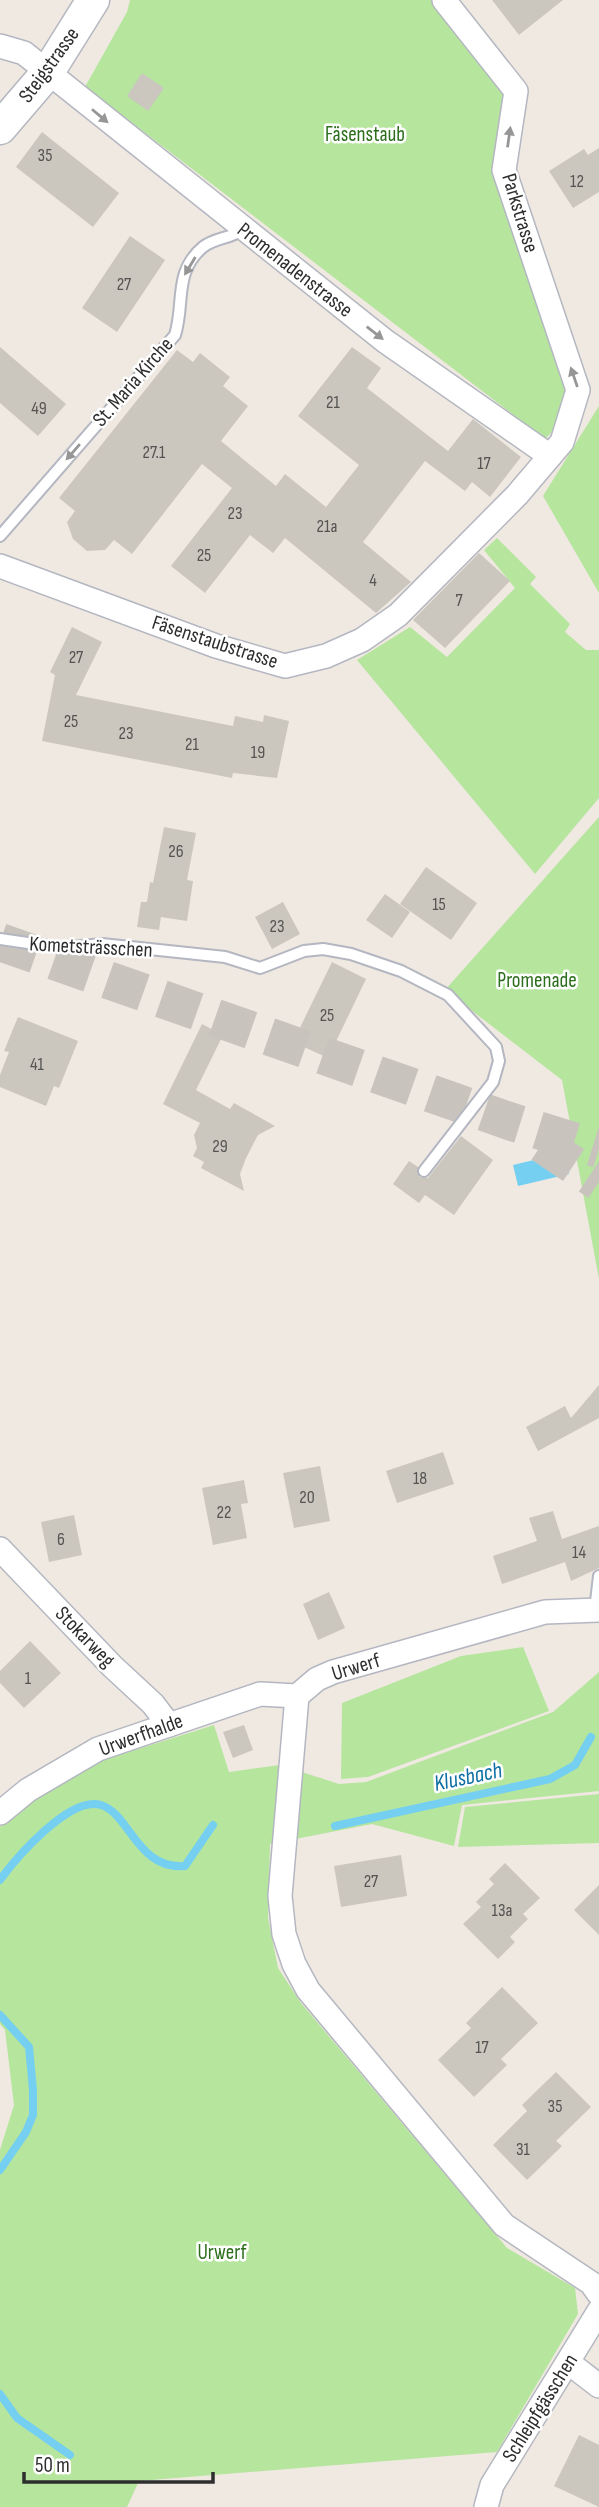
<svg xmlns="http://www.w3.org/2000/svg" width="599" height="2507" font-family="'Sofia Sans Condensed',sans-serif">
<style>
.green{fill:#b6e59e}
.water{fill:#75cff0}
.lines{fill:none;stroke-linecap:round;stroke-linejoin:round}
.stream{stroke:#75cff0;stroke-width:8}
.building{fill:#cbc7bf}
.highway-tunnel{stroke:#c8c4bd;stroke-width:38;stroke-dasharray:38 19;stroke-linecap:butt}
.lane-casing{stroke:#b4b7c1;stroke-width:14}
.street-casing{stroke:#b4b7c1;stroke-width:26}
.secondary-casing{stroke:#b4b7c1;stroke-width:35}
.lane{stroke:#fff;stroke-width:10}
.street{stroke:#fff;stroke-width:23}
.secondary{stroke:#fff;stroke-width:32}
.oneway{fill:#969696}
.labels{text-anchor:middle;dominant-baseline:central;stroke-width:5;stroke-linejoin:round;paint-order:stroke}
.number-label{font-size:18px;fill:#555452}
.street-label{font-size:21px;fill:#2e2e2e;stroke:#fff}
.park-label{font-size:21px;fill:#2c6e1b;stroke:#fff}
.water-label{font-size:23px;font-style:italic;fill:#0d6fa3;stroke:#fff}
</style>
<rect width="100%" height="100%" fill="#efe9e1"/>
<g class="green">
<path d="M130,0h302l74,92 -13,81 80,220 -8,26 -20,20 -460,-352 42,-75z"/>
<path d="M599,406v187l-56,-97z"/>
<path d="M497,538l39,39 -6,7 40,40 -5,8 21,18h13v148l-64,76 -178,-214 53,-33 37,30 68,-69 -31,-38z"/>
<path d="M599,817v462l-37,-199 -117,-90z"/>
<path d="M523,1647l26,64 -181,66 -27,2 1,-76 119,-47z"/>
<path d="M599,1672v119l-137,14 -8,41 -82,-22 -102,20 -2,74 10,50 23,35 206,245 68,40 3,26 -81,138 -358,29 -12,26h-127v-357l14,-45 -9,-75 -5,-6v-197l32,-28 65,-37 117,-37 15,47 51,-7 59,19 27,-2 187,-70z"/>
<path d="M599,1794v49l-141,4 7,-40z"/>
</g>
<path class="water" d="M563,1153l6,21 -51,12 -5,-21z"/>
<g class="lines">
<g class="stream">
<path d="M335,1826l215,-47 25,-14 16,-28"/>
<path d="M0,1880c16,-22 70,-85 101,-75 29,9 36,65 84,61l28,-41"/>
<path d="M0,2015l29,32 4,43v25l-7,17 -26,38"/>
<path d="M0,2394l17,24 53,37"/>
</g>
</g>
<g class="building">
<path d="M492,0h71l-44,35z"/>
<path d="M142,73l22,15 -16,23 -21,-15z"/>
<path d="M42,132l77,61 -26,34 -77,-60z"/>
<path d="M599,148v44l-26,16 -24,-37 35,-22 4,6z"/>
<path d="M130,236l35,24 -48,72 -35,-24z"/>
<path d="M0,347l66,57 -28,32 -38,-33z"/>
<path d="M352,347l29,21 -14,20 81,63 25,-32 48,38 -31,40 -18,-15 -7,9 -40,-30 -62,81 48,40 -35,31 -91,-75 -12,15 -23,-18 -45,58 -34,-27 61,-78 -30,-24 -70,90 -18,-14 -9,10 -18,1 -14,-12 -6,-17 8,-11 -16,-13 118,-148 16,12 7,-9 30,24 -7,9 25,20 -27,35 55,45 9,-12 41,33 33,-42 -61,-49z"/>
<path d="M479,553l31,28 -65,67 -32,-28z"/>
<path d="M72,627l30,15 -26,53 157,31 2,-10 28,6 1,-7 25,6 -12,57 -44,-5 -1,5 -190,-37 13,-66 -5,-3z"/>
<path d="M164,827l32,6 -9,47 6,1 -6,40 -26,-4 -2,13 -22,-3 4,-25h6l3,-20 3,1z"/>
<path d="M426,867l51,36 -26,37 -51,-36z"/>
<path d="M385,894l25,18 -18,26 -26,-18z"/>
<path d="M283,902l17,32 -28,15 -17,-32z"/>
<path d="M332,962l34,17 -38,79 -35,-16z"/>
<path d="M18,1017l60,24 -19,47 -5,-2 -8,20 -46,-19v-12l9,-23 -5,-1z"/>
<path d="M202,1024l21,11 -27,55 34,19 4,-6 41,23 -17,9 -12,23 -6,16 4,17 -43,-23 3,-6 -11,-6 4,-8 -3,-13 6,-12 -37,-19z"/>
<path d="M461,1136l32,24 -39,55 -29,-20 -6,8 -26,-19 16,-23 9,6 1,10 9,1z"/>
<path d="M599,1385v33l-61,33 -12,-24 39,-21 6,12z"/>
<path d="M443,1452l11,32 -57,19 -11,-32z"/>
<path d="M320,1466l10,55 -36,7 -11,-55z"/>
<path d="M244,1480l4,23 -7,1 6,34 -34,7 -11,-57z"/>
<path d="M553,1511l9,28 37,-13v42l-28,13 -6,-19 -63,22 -9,-28 44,-15 -8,-23z"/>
<path d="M74,1515l8,40 -33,7 -8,-40z"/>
<path d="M329,1592l16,36 -27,12 -15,-36z"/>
<path d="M30,1641l31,32 -37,35 -24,-25v-12z"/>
<path d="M244,1725l9,25 -20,8 -10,-26z"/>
<path d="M401,1855l6,41 -66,11 -7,-41z"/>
<path d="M505,1863l35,35 -17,16 5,5 -18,18 5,5 -17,17 -35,-35 18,-17 -5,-5 18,-18 -5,-5z"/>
<path d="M599,1885v50l-25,-25z"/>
<path d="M502,1987l36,36 -37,36 6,6 -33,32 -36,-37 33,-32 -5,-5z"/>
<path d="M556,2072l35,35 -35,34 6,5 -35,34 -34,-35 34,-34 -5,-6z"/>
<path d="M579,2435l20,10v62l-45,-21z"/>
</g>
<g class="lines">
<g class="highway-tunnel">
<path d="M0,942l512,180 87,27"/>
<path d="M542,1144l57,38"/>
</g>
<defs>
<g id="lane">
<path d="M0,536l175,-201c10,-31 -2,-63 28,-88 13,-10 28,-8 40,-18"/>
<path d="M0,939l62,9 40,-4 123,13 35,11 44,-17 19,-2 28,5 50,17 47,24 48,52 3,14 -6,21 -69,89"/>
<path d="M595,1610l4,-34"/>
</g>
<g id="street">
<path d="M0,46l24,7 361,288 165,115"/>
<path d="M0,566l216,80 69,20 41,-10 36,-16 36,-25 119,-120 45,-53 16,-52 -74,-220 12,-79 -72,-91"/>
<path d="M0,1549l112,117 41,38 16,21"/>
<path d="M599,1610l-54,2 -212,60 -16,7 -20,17 -17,200 4,38 10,30 14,26 196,235 87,58 8,11"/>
<path d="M0,1813l28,-23 70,-41 162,-55 37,2"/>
<path d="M569,2363l30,23"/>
<path d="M486,2507l6,-22 107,-174"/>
</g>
<path id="secondary" d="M0,128l48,-56 45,-72"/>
</defs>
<use href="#lane" class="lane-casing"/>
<use href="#street" class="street-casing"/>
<use href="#secondary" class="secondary-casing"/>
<use href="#lane" class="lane"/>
<use href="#street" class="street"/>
<use href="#secondary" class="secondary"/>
</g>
<defs><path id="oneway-solid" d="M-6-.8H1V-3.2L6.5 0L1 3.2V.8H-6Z" transform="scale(1.75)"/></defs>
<g class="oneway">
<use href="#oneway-solid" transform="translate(100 116) rotate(40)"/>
<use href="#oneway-solid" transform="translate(509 137) rotate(-82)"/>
<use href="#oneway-solid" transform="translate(190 266) rotate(121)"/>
<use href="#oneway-solid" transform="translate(375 333) rotate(38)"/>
<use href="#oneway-solid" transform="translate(574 377) rotate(-109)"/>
<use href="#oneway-solid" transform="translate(73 452) rotate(131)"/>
</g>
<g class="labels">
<g class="number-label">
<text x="45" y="155">35</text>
<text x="577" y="181">12</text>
<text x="124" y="284">27</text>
<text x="333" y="402">21</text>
<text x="39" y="408">49</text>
<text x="154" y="452">27.1</text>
<text x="484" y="463">17</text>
<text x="235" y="513">23</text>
<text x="327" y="526">21a</text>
<text x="204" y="555">25</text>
<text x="373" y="580">4</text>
<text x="459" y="600">7</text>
<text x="76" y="657">27</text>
<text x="71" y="721">25</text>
<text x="126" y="733">23</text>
<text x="192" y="744">21</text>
<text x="258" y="752">19</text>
<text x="176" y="851">26</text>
<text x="439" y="904">15</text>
<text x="277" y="926">23</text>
<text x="327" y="1015">25</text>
<text x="37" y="1064">41</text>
<text x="220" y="1146">29</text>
<text x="420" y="1478">18</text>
<text x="307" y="1497">20</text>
<text x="224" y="1512">22</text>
<text x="61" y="1539">6</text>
<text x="579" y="1552">14</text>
<text x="28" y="1678">1</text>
<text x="371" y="1881">27</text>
<text x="502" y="1910">13a</text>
<text x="482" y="2047">17</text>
<text x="555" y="2106">35</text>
<text x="523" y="2149">31</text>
</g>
<g class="street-label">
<text transform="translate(49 65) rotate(-54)">Steigstrasse</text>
<text transform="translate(520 213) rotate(73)">Parkstrasse</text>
<text transform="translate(295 270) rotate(38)">Promenadenstrasse</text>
<text transform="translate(133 382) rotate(-49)">St. Maria Kirche</text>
<text transform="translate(215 642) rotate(18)">Fäsenstaubstrasse</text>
<text transform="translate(91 947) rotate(3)">Kometsträsschen</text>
<text transform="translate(85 1637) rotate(46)">Stokarweg</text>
<text transform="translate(356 1667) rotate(-17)">Urwerf</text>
<text transform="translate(141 1735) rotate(-20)">Urwerfhalde</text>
<text transform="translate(540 2408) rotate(-58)">Schleipfgässchen</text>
</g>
<g class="park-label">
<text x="365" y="134">Fäsenstaub</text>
<text x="537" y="980">Promenade</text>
<text x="222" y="2252">Urwerf</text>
</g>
<g class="water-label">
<text transform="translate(468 1777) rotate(-12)">Klusbach</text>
</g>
</g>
<path d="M24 2472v10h189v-10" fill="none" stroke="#2e2e2e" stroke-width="3.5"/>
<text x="35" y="2472" font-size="21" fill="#2e2e2e" stroke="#ffffff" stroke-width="5" paint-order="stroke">50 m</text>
</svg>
